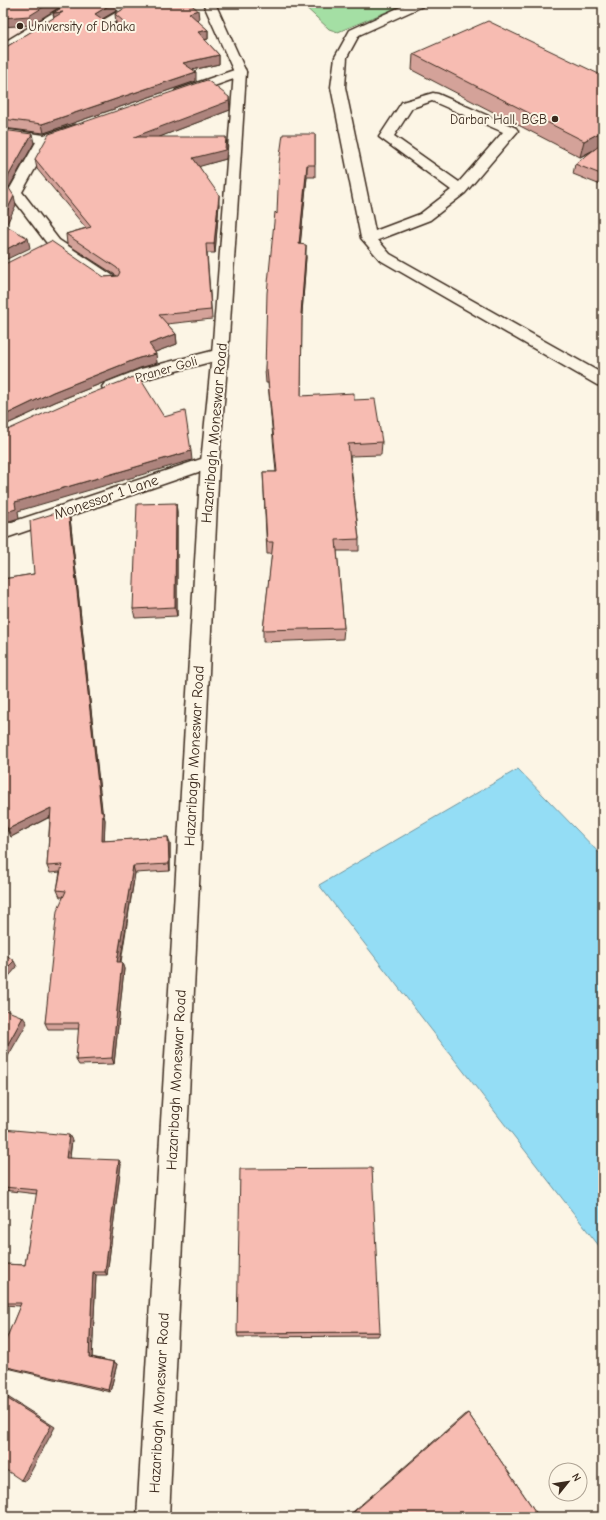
<svg xmlns="http://www.w3.org/2000/svg" width="606" height="1520" font-family="'Comic Neue',sans-serif">
<style>
.built{fill:#fae4d6}
.green{fill:#a4dfa4;stroke:#708461}
.water{fill:#94ddf5;stroke:#70959f}
.lines{fill:none;stroke-linecap:round;stroke-linejoin:round}
.minor-casing{stroke:#3b2a1e;stroke-width:3}
.tertiary-casing{stroke:#3b2a1e;stroke-width:3}
.minor{fill:#fcf5e5;fill-rule:evenodd}
.tertiary{fill:#fcf5e5;fill-rule:evenodd}
.wall{fill:#d4a299;stroke:#3b2a1e}
.shaded-wall{fill:#ad847d;stroke:#3b2a1e}
.building{fill:#f7bcb2;stroke:#3b2a1e}
.poi-dot{fill:#3b2a1e;stroke:#fcf5e5;stroke-width:1.5}
.labels{text-anchor:middle;dominant-baseline:central;stroke-width:4;stroke-linejoin:round;paint-order:stroke}
.far-poi-label{font-size:13px;fill:#3b2a1e;stroke:#fcf5e5;text-anchor:start}
.far-street-label{font-size:13px;fill:#3b2a1e;stroke:#fcf5e5}
.street-label{font-size:15px;fill:#3b2a1e;stroke:#fcf5e5}
</style>
<rect width="100%" height="100%" fill="#fcf5e5"/>
<filter id="ink" filterUnits="userSpaceOnUse"><feTurbulence type="fractalNoise" baseFrequency=".025" numOctaves="2"/><feDisplacementMap in="SourceGraphic" scale="8" xChannelSelector="R" yChannelSelector="G"/><feConvolveMatrix kernelMatrix="1 2 1 2 8 2 1 2 1" color-interpolation-filters="sRGB"/></filter>
<g filter="url(#ink)">
<path class="built" d="M3,3h68l-68,46z"/>
<path class="green" d="M301,3h107l-70,29 -9,-3z"/>
<path class="water" d="M518,769l85,88v394l-284,-366z"/>
<g class="lines">
<defs>
<g id="minor">
<path d="M69,3h14l-80,49v-9z"/>
<path d="M108,3h15l11,8 -21,12 10,7 -2,3h-8l-15,-10 21,-12z"/>
<path d="M409,3h16l-2,3 -64,29 -12,22 -2,30 30,144 45,-17 31,-24 -72,-53 23,-35 31,-9 5,1 78,34 2,3 -53,62 -35,27 -52,20 12,14 213,120v12l-6,-1 -217,-125 -19,-22 -30,-151 4,-30 15,-27zM432,101l71,31 -44,50 -65,-46 18,-28z"/>
<path d="M240,68l5,1 1,3 -1,3 -59,21h-10l-2,-3 2,-3z"/>
<path d="M75,125l5,1 2,3 -2,3 -30,10 -28,50 37,48 59,39 2,3 -2,3h-12l-57,-39 -41,-54 28,-50 -33,-5v-8l41,6z"/>
<path d="M220,349l6,1 2,4 -2,4 -73,19 -42,15 -6,-1 -3,-4 3,-4 36,-14z"/>
<path d="M210,456l6,2 3,4 -3,4 -213,73v-14z"/>
</g>
<path id="tertiary" d="M203,3h12l31,69 -18,282 -9,108 -50,1055h-32l64,-1055 11,-108 22,-282z"/>
</defs>
<use href="#minor" class="minor-casing"/>
<use href="#tertiary" class="tertiary-casing"/>
<use href="#minor" class="minor"/>
<use href="#tertiary" class="tertiary"/>
</g>
<g class="wall">
<path d="M125,3h64l10,16 -3,1 12,10v9l-3,1 14,15v9l-27,6 4,11 -152,52 -41,-5v-79l51,-31 -1,-5 63,-2 -13,8 8,6h7l-2,-2 -1,-9 14,-8z"/>
<path d="M413,54l190,22v110l-30,-12 2,-10 16,-12 -11,5 -168,-87z"/>
<path d="M230,107v3l-71,27 68,9 -1,13 -27,7 20,38 -4,49h-8l5,66 -45,5 9,10 1,10 -22,8 2,11 -17,5 -85,34 -52,24v-161l101,12 13,-1 -50,-32 -1,-10 20,-6 -49,-59 -2,-10z"/>
<path d="M315,134v43h-8l-7,67 6,13 -4,57 -1,82 53,4 28,42 -1,13 -31,1 9,83v12h-22l7,77 -1,11 -80,3v-12l9,-76h-5l-4,-82h13l-8,-89h-2l-1,-13 12,-156z"/>
<path d="M176,503l1,9v104l-42,2 -2,-9z"/>
<path d="M68,509l2,9 32,294h1l2,8 -1,21 64,-4 2,7v27l-35,2 -14,89 3,7 -10,95 -35,1 -3,-5 3,-31h-31l-3,-6 18,-126h-3l-3,-7 3,-18 -10,1 -3,-7 3,-49 -39,20 -8,-14v-244l31,-5z"/>
<path d="M3,1129l69,11 -2,18 51,6 -14,111h-11l-4,82 22,5 3,2 -7,28 -107,-25v-20l17,-41 -17,-1v-41l22,1 12,-71 -34,-4z"/>
<path d="M380,1332l-2,4 -140,1 -1,-4z"/>
<path d="M468,1413l71,104h-192l117,-102z"/>
</g>
<g class="shaded-wall">
<path d="M50,3h16l-35,22 -28,2v-9z"/>
<path d="M113,3h2l1,8 -19,11 -2,-8z"/>
<path d="M198,10l1,9 -10,3v-9z"/>
<path d="M63,12l-8,10 -2,-9z"/>
<path d="M208,30v9l-9,2 -1,-9z"/>
<path d="M219,55v9l-36,8v-9z"/>
<path d="M196,72v9l-152,52 -2,-9z"/>
<path d="M229,97l1,13 -94,36 -2,-9z"/>
<path d="M603,131v14l-23,12 4,-16z"/>
<path d="M32,134l2,9 -27,48 -2,-9z"/>
<path d="M226,137l1,9 -1,13 -32,9 -1,-10z"/>
<path d="M307,165v12l-8,80v-13z"/>
<path d="M219,195v9l-4,49 -1,-9z"/>
<path d="M14,196l2,9 -13,27v-14z"/>
<path d="M28,238l2,10 -27,13v-10z"/>
<path d="M306,245v12l-5,69v-12z"/>
<path d="M176,334l1,10 -27,10 -1,-10z"/>
<path d="M156,354l1,9 -17,5 -85,34 -52,24v-10l50,-24 86,-34z"/>
<path d="M191,451l1,9 -174,51 1,7 -16,5v-10l12,-11z"/>
<path d="M176,503l1,9v104l-2,-9z"/>
<path d="M68,509l2,9 33,300v-6l2,8 -1,28 -2,-7 -1,-29z"/>
<path d="M51,808l2,7 -42,22 -3,-8z"/>
<path d="M168,837l2,7v27l-1,-7z"/>
<path d="M133,866l2,7 -16,96 -2,-7z"/>
<path d="M14,961l3,6 -14,16v-11z"/>
<path d="M122,962l2,7 -10,95 -2,-6z"/>
<path d="M23,1017l4,6 -24,42v-12z"/>
<path d="M69,1135l3,5 -3,22 -3,-4z"/>
<path d="M119,1160l2,4 -14,111 -2,-3z"/>
<path d="M93,1272l3,3 -4,84 -3,-2z"/>
<path d="M114,1362l3,2 -7,28 -2,-2z"/>
<path d="M3,1394l52,33 -29,54 -5,-1z"/>
</g>
<g class="building">
<path d="M3,3h47l-21,13 -26,2z"/>
<path d="M70,3h43l-18,11 16,11h10l2,-4 -8,-7 19,-11h55l9,7 -9,3 19,17 -10,2 21,23 -36,8 13,9 -154,52 -39,-5v-70l60,-37 -10,1z"/>
<path d="M488,21l115,55v55l-19,10 -171,-87z"/>
<path d="M207,80l22,17v4l-95,36h92l-1,13 -32,8 26,37 -5,49h-8l5,66 -52,5 17,19 -27,10 7,10 -17,4 -86,34 -50,24v-151l48,-24 53,36 14,-1 2,-4 -3,-4 -51,-34 25,-7 -56,-68 14,-25z"/>
<path d="M3,130l29,4 -27,48 9,14 -11,22z"/>
<path d="M283,134h32v31h-8l-8,79 7,1 -5,69h1l-1,82 53,-3v7l21,-1 7,43 -34,2 11,95 -23,1 8,88 -81,2 10,-88h-6l-4,-70h14l-10,-102h-2l2,-77 8,-81 2,2 2,-51z"/>
<path d="M603,143v32l-28,-11z"/>
<path d="M3,224l25,14 -25,13z"/>
<path d="M138,375l26,42 21,-6 6,40 -176,51 1,7 -13,4v-81l64,-29z"/>
<path d="M176,503l-1,104 -42,2 4,-105z"/>
<path d="M68,509l33,303h2l-1,29 66,-4 1,27 -36,2 -16,96h5l-10,96 -36,2 3,-37h-34l12,-112 9,-20 -9,-1 5,-25 -15,1 4,-58 -43,21 -5,-8v-242l31,-5 -4,-53z"/>
<path d="M3,952l11,9 -11,11z"/>
<path d="M3,1009l20,8 -20,36z"/>
<path d="M3,1129l66,6 -3,23 53,2 -14,112h-12l-4,85 25,5 -6,28 -105,-24v-19l18,-44h-18v-39l22,1 12,-75 -34,-3z"/>
<path d="M372,1168l8,164 -143,1 3,-164z"/>
<path d="M3,1396l48,30 -30,54 -18,-12z"/>
<path d="M468,1413l71,104h-191z"/>
<path d="M3,1513l31,4h-31z"/>
</g>
</g>
<g class="poi-dot">
<circle cx="20" cy="26" r="4"/>
<circle cx="555" cy="119" r="4"/>
</g>
<g class="labels">
<g class="far-poi-label">
<text x="28" y="26">University of Dhaka</text>
<text x="547" y="119" text-anchor="end">Darbar Hall, BGB</text>
</g>
<g class="far-street-label">
<text transform="translate(166 369) rotate(-16)">Praner Goli</text>
</g>
<g class="street-label">
<text transform="translate(214 433) rotate(-85)">Hazaribagh Moneswar Road</text>
<text transform="translate(106 497) rotate(-19)">Monessor 1 Lane</text>
<text transform="translate(194 756) rotate(-87)">Hazaribagh Moneswar Road</text>
<text transform="translate(176 1080) rotate(-87)">Hazaribagh Moneswar Road</text>
<text transform="translate(159 1403) rotate(-87)">Hazaribagh Moneswar Road</text>
</g>
</g>
<rect width="606" height="1520" fill="none" stroke="#fcf5e5" stroke-width="16"/>
<rect x="8" y="8" width="590" height="1504" fill="none" stroke="#3b2a1e" stroke-width="1.5" filter="url(#ink)"/>
<g transform="translate(568 1482) rotate(60)"><circle r="19" fill="#fcf5e5" stroke="#afa495"/>
<path d="M0-3L7 15L0 10L-7 15Z" fill="#3b2a1e"/>
<text y="-6" font-size="11" font-weight="bold" text-anchor="middle" fill="#3b2a1e">N</text>
</g>
</svg>
